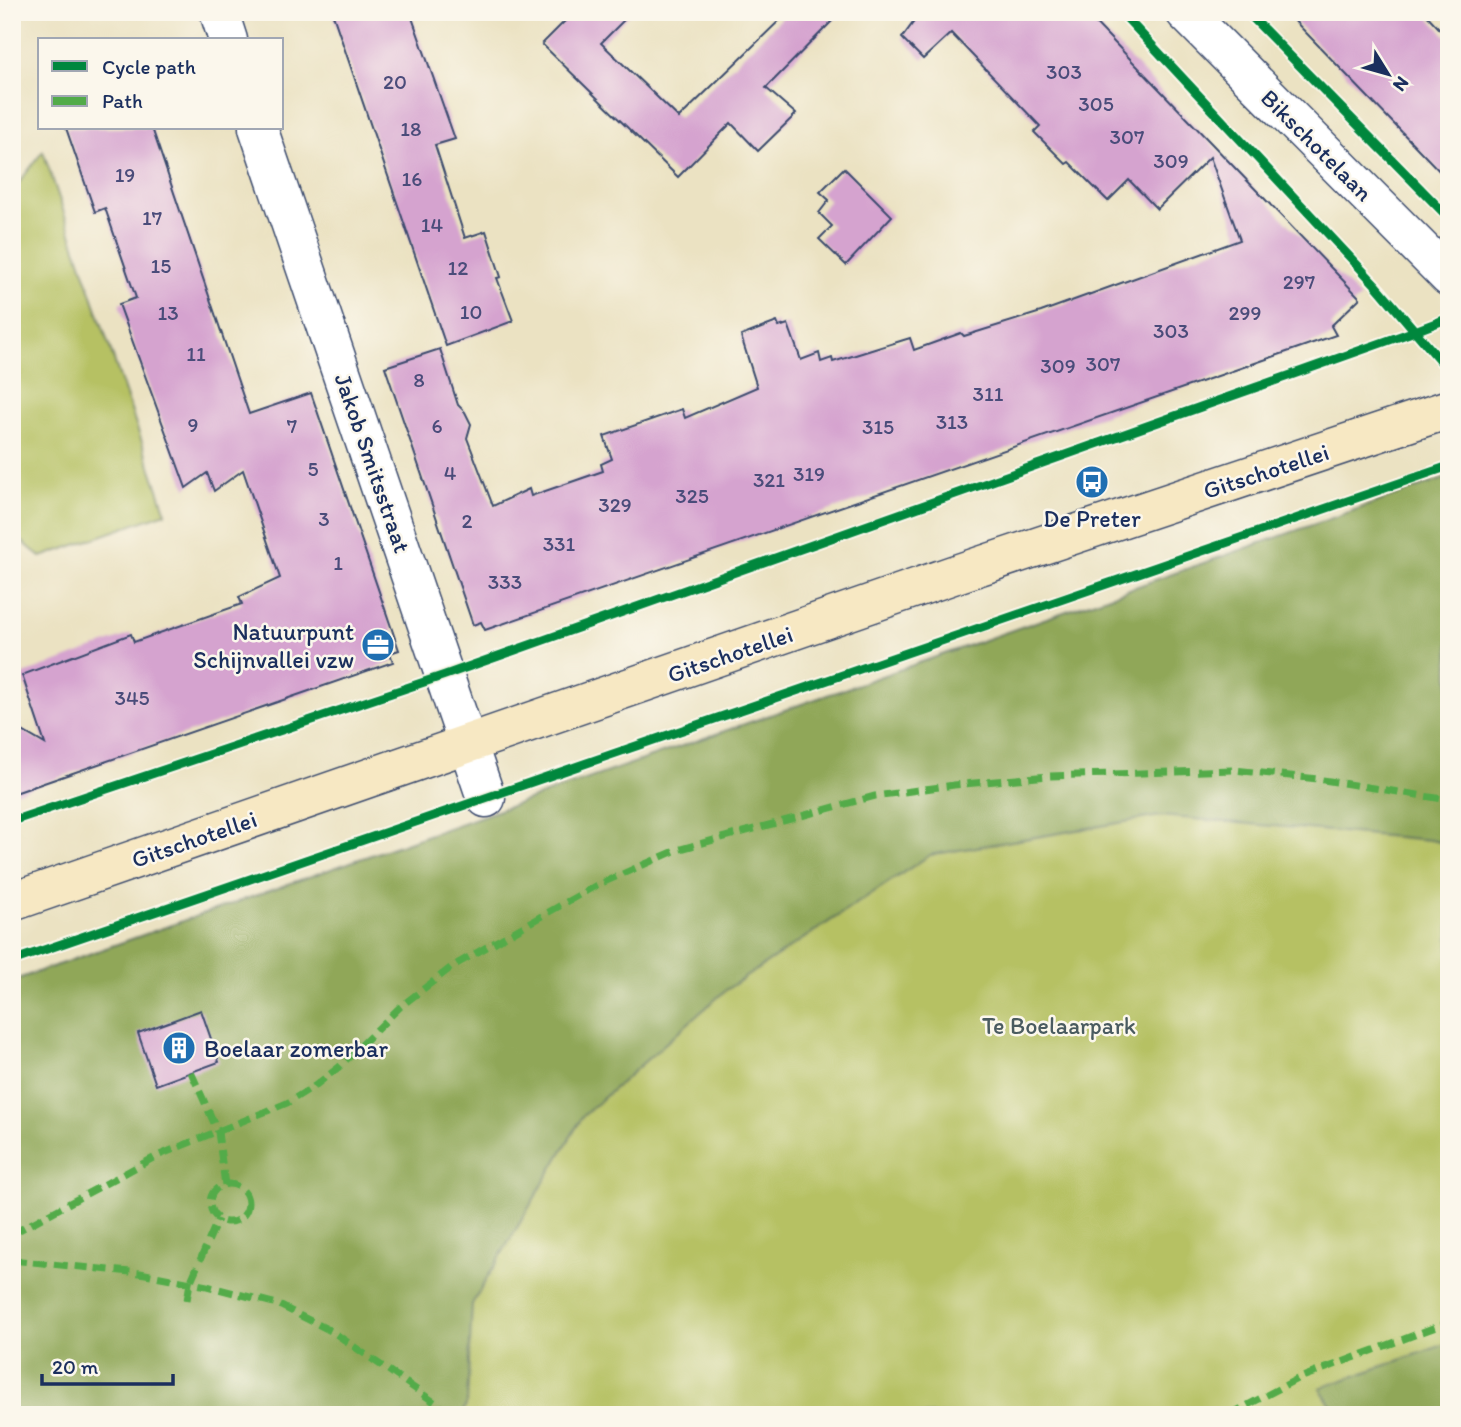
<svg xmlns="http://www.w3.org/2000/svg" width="1461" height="1427" font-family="Itim,sans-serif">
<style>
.green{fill:#b6c163;stroke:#687860;stroke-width:2}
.forest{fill:#90a759;stroke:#566b5c;stroke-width:2}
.building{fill:#d5a3cf}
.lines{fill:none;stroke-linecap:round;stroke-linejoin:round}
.street-casing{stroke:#3a4a6d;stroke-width:41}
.secondary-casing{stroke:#3a4a6d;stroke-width:41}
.street{stroke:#fff;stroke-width:38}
.secondary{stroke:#f7e8c3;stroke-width:38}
.quiet{stroke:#52ab49;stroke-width:7;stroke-dasharray:14 7;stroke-linecap:butt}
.cycleway-casing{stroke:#fbf7ec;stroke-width:13}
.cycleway{stroke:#00873e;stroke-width:9}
.labels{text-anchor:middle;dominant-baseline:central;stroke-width:5;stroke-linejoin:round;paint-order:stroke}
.number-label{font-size:21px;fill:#4a4c7a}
.street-label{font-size:24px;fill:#1b2f5e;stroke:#fbf7ec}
.poi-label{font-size:24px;fill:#1b2f5e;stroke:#fbf7ec}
.park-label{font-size:24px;fill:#4a5b60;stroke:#fbf7ec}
</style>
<rect width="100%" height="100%" fill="#fbf7ec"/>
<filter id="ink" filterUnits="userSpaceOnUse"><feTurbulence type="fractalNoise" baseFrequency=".0143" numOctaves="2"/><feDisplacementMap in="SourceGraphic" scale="14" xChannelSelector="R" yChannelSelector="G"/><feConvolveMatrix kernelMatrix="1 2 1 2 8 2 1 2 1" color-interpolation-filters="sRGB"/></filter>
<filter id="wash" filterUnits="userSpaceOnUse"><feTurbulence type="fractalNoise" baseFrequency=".00686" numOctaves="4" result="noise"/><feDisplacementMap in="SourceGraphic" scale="28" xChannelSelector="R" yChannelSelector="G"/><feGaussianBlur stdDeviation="1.57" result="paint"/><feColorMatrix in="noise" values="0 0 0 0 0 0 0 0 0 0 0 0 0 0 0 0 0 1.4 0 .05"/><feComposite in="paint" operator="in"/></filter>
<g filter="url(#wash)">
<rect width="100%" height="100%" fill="#ebe2c2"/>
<g class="green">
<path d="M43,151l123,362 -125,44 -29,-24v-341z"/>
<path d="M1449,477v938h-1437v-434z"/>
</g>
<g class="forest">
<path d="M1449,477v367l-19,-4 -270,-24 -230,39 -204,135 -143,126 -111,188 -5,98 -5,13h-450v-434z"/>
<path d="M1449,1343v72h-112l-17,-27z"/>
</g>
<g id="blocks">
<g class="building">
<path d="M332,12h78l45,127 -20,6 30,93 21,-7 15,46 -4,1 16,43 -67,25z"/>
<path d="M574,12h58l-31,31 78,75 109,-106h53l-75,76 30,26 -38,37 -27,-28 -53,54 -136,-133z"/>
<path d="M921,12h164l275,286 -29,28 5,9 -851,295 -4,-8 -8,3 -88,-258 55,-18 18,56 7,7 6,12 -4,14 26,68 36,-17 2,7 72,-25 -2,-7 11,-5 -8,-23 78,-27 3,9 72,-31 -16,-51 36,-14 2,5 9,-3 13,36 18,-7 2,9 11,-4 1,4 77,-24 4,12 47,-17 3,3 77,-24 199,-72 -30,-83 -53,52 -28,-29 -21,21 -39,-39 -3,2 -32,-32 6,-6 -89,-93 -28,26 -21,-21z"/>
<path d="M1286,12h138l25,27v142z"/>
<path d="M66,128h86l97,286 62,-21 88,257 -9,3 3,9 -381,132v-69l33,19 -23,-69 109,-41 3,8 108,-38 -3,-7 41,-19 -37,-108 -29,21 -7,-18 -21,15 -67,-184 17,-6 -31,-90 -10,4z"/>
<path d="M844,168l48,48 -46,49 -27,-26 13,-13 -13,-13 10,-13 -9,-8z"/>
<path d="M201,1010l18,52 -63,23 -18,-52z"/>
</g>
</g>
</g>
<g filter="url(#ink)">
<use href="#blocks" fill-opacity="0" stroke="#3a4a6d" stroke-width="2"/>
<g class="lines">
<defs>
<g id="street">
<path d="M219,12l9,28"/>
<path d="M1185,12l264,265"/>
<path d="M258,128l228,670"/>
</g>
<path id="secondary" d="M12,902l941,-327 496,-166"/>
</defs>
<use href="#street" class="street-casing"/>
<use href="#secondary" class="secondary-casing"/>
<use href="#street" class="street"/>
<use href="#secondary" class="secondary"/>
<g class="quiet">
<path d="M191,1072l27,60 7,53"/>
<circle cx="229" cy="1203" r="19"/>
<path d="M12,1234l145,-78 130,-53 29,-18 23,-18 61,-60 53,-41 142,-80 82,-36 198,-54 79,-11 94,-9 187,-6 82,9 132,21"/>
<path d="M12,1260l128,13 67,13 70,18 56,28 120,83"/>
<path d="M187,1300l3,-17 28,-64"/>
<path d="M1229,1415l68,-36 152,-57"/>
</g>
<defs>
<g id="cycleway">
<path d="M1247,12l202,206"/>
<path d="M1449,318l-34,13 34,40"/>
<path d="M12,821l433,-146 970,-344 -40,-47 -254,-272"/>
<path d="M12,961l1437,-495"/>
</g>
</defs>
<use href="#cycleway" class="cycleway-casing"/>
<use href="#cycleway" class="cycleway"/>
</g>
</g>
<defs>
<symbol id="bus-disc" viewBox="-11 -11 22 22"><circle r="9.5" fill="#1f6fb2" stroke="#fbf7ec"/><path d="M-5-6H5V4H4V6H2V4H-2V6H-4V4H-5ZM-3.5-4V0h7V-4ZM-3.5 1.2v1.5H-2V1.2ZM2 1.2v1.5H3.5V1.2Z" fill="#fff"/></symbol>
<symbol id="office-disc" viewBox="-11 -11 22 22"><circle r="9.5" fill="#1f6fb2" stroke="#fbf7ec"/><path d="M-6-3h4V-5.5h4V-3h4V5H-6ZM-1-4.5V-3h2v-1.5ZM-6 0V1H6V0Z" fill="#fff"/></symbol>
<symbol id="building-disc" viewBox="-11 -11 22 22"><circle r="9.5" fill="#1f6fb2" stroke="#fbf7ec"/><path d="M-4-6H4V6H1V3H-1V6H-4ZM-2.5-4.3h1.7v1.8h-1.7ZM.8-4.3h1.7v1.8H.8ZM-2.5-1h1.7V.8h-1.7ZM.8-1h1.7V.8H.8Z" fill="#fff"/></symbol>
</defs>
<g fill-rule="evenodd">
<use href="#bus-disc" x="1073" y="463" width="38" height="38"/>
<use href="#office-disc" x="359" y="626" width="38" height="38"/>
<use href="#building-disc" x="160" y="1029" width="38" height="38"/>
</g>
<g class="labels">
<g class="number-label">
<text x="1064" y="71">303</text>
<text x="395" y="81">20</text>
<text x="1096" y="103">305</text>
<text x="411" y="128">18</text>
<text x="1127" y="136">307</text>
<text x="1171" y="160">309</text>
<text x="125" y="174">19</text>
<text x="412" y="178">16</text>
<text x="152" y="217">17</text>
<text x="432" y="224">14</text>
<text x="161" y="265">15</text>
<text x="458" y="267">12</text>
<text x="1299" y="281">297</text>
<text x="471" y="311">10</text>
<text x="168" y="312">13</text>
<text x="1245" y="312">299</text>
<text x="1171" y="330">303</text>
<text x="196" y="353">11</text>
<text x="1103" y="363">307</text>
<text x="1058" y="365">309</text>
<text x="419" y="379">8</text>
<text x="988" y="393">311</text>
<text x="952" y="421">313</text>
<text x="193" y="424">9</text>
<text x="292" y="425">7</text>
<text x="437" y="425">6</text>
<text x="878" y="426">315</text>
<text x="313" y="468">5</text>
<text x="450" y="472">4</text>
<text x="809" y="473">319</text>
<text x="769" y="479">321</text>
<text x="692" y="495">325</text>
<text x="615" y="504">329</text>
<text x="324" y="518">3</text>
<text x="467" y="520">2</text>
<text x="559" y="543">331</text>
<text x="338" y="562">1</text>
<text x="505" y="581">333</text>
<text x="132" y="697">345</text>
</g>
<g class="street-label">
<text transform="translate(1317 145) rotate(45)">Bikschotelaan</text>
<text transform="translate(373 463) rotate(71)">Jakob Smitsstraat</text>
<text transform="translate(1266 471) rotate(-18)">Gitschotellei</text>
<text transform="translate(730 654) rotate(-19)">Gitschotellei</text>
<text transform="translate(194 839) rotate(-19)">Gitschotellei</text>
</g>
<g class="poi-label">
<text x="1092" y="518">De Preter</text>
<text x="354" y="631" text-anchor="end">Natuurpunt<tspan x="354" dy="28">Schijnvallei vzw</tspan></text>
<text x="204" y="1048" text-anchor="start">Boelaar zomerbar</text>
</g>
<g class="park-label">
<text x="1059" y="1025">Te Boelaarpark</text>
</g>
</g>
<rect width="1461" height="1427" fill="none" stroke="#fbf7ec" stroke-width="42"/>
<rect x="38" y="38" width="245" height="91" fill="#fbf7ec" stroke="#a1a7b3" stroke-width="2"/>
<rect x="52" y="61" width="35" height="10" fill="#00873e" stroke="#a1a7b3" stroke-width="2"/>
<text x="102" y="74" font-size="21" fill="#1b2f5e">Cycle path</text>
<rect x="52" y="96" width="35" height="10" fill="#52ab49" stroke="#a1a7b3" stroke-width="2"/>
<text x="102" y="108" font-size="21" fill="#1b2f5e">Path</text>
<g transform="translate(1388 74) rotate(127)" stroke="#fbf7ec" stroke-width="5" paint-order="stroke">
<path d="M0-5L12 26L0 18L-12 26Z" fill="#1b2f5e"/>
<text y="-10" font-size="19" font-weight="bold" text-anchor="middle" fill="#1b2f5e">N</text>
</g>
<path d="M42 1374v10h131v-10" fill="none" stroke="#1b2f5e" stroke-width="3.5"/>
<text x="52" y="1374" font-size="21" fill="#1b2f5e" stroke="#fbf7ec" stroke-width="5" paint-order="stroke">20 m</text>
</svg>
